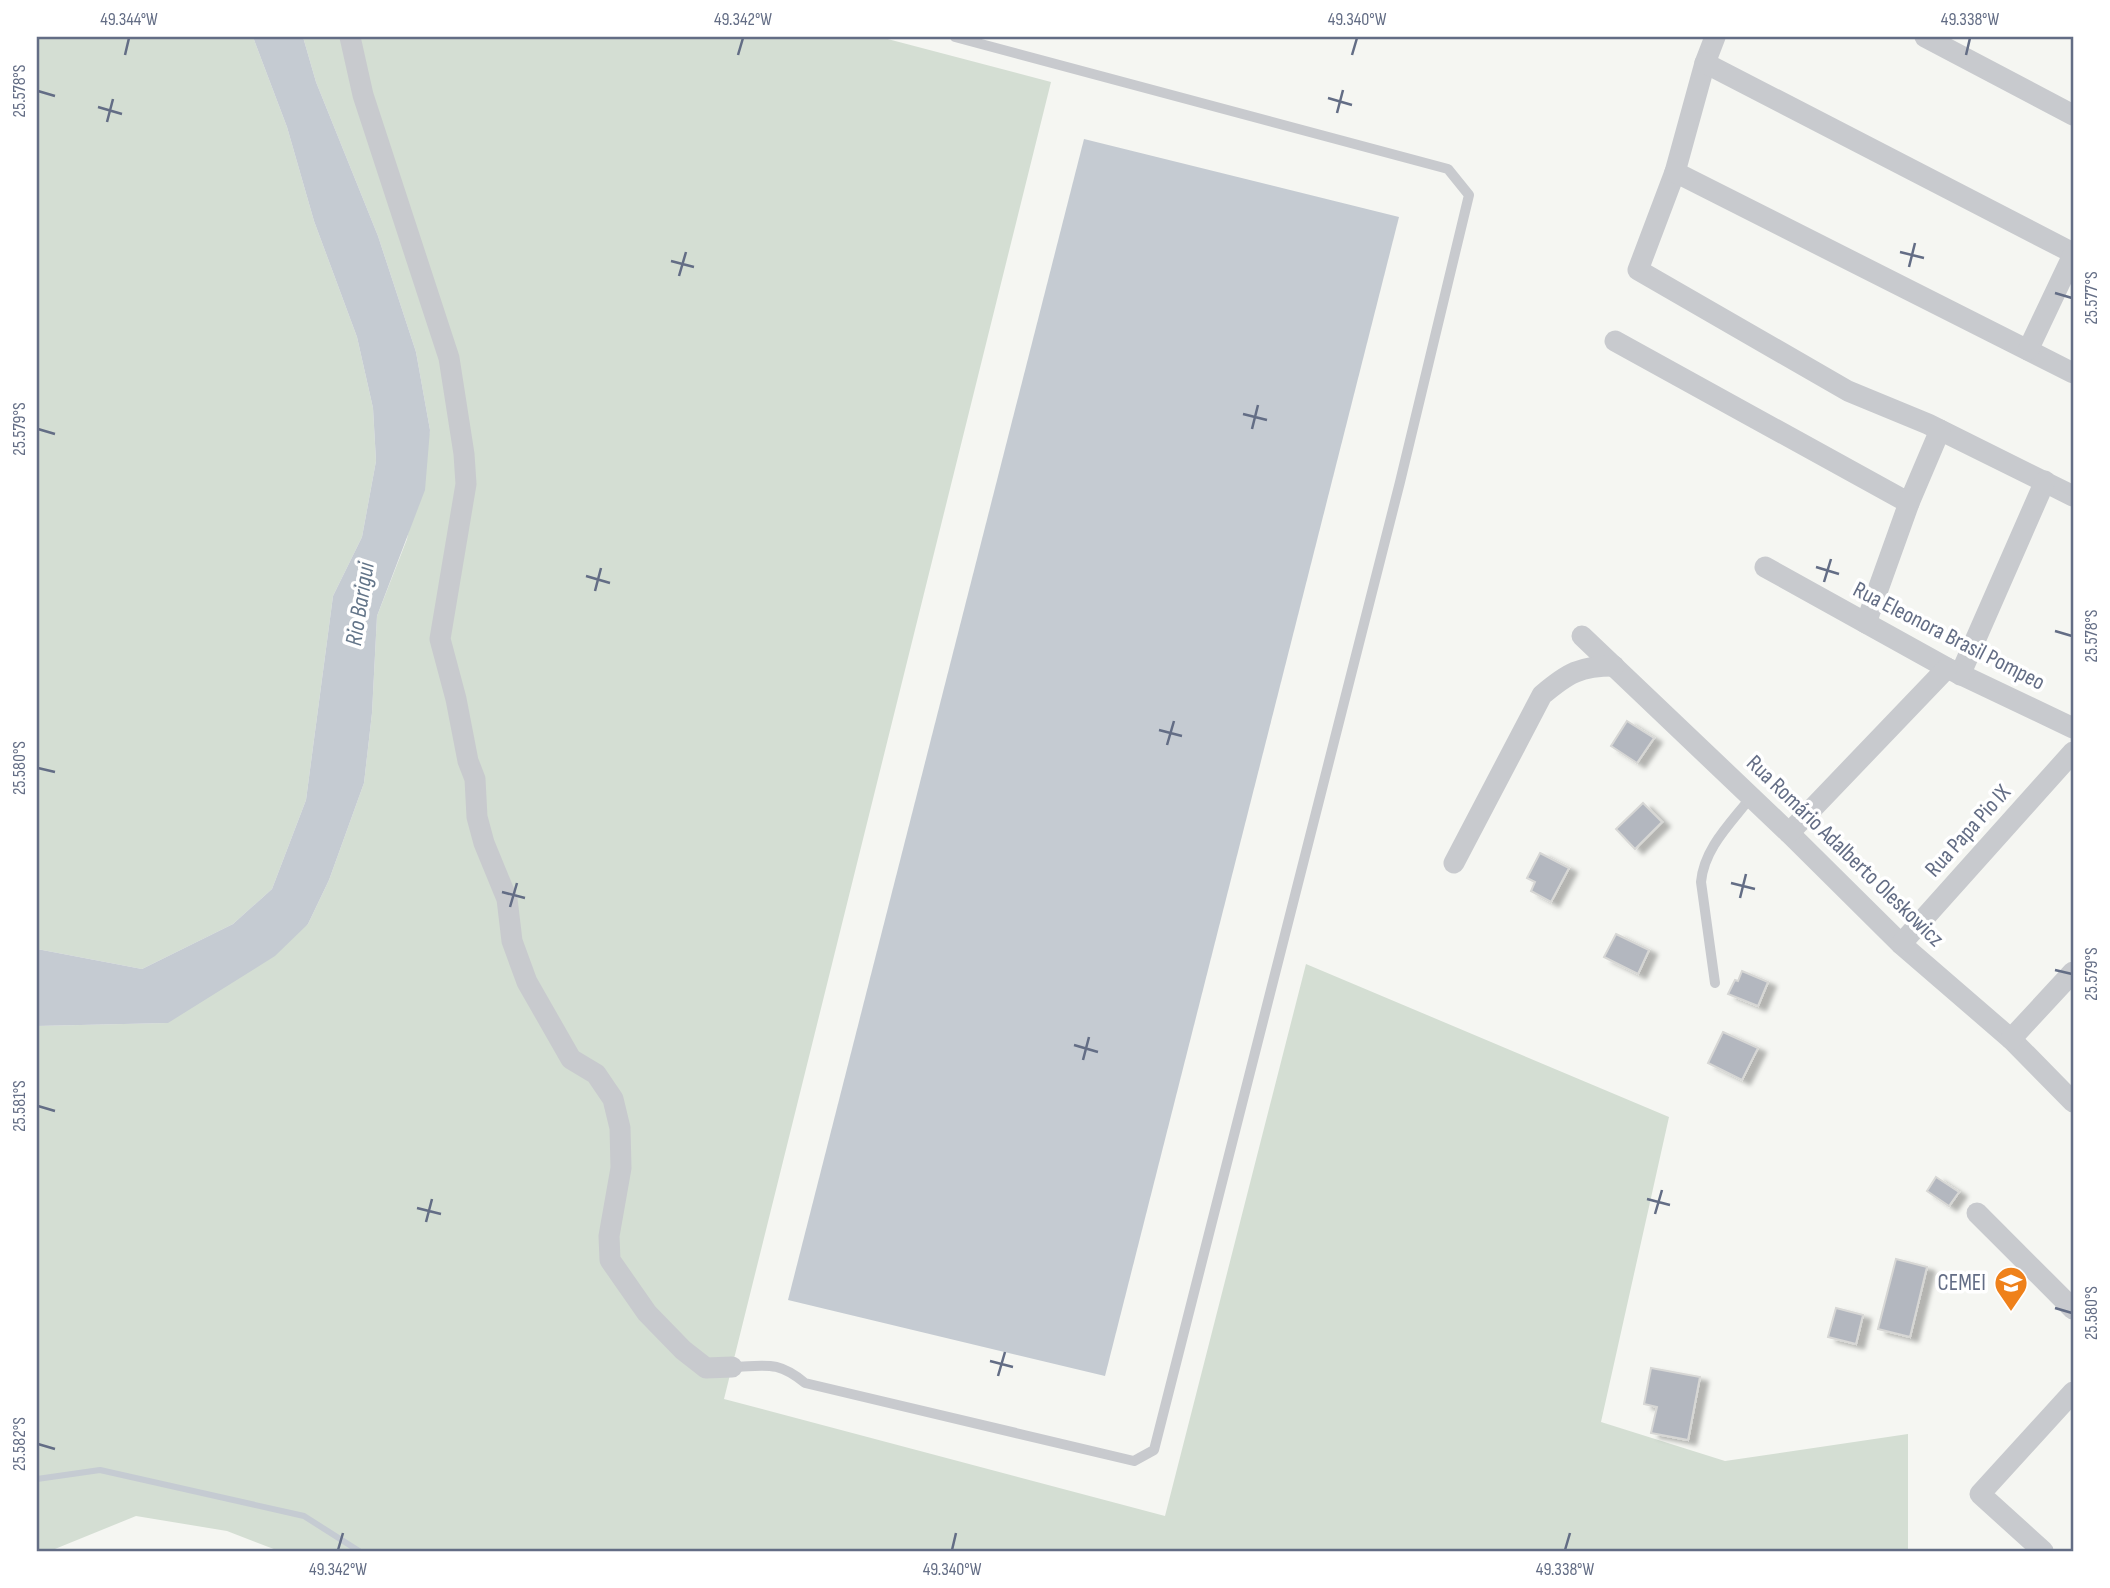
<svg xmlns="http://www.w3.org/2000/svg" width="2110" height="1588" font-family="'Sofia Sans Condensed',sans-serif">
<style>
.green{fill:#d4ded3}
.water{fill:#c5cbd2}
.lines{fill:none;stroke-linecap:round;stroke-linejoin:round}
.stream{stroke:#c5cbd2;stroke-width:6}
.building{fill:#b3b7bf;stroke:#d7d7d5;stroke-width:2;filter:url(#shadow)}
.service{stroke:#c8cace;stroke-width:10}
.minor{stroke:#c8cace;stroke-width:21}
.ticks{fill:none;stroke:#636d85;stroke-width:2.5}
.labels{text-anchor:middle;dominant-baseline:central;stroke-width:7;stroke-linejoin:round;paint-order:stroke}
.street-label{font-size:23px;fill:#636d85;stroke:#fff}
.poi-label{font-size:23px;fill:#636d85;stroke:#fff;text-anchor:end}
.water-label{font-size:24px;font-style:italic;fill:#637589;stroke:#fff}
.neatline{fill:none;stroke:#636d85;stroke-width:2.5}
.ticks-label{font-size:18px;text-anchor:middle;fill:#636d85}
</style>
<defs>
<filter id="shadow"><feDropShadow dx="8" dy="4.5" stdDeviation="2" flood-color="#0004"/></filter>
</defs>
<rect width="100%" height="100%" fill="#f5f6f2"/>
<g class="green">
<path d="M37,37h216l34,90 27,94 43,116 16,71 3,53 -14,76 -29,59 -27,204 -34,89 -39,35 -91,45 -105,-20z"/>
<path d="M303,37h577l171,45 -327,1317 441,117 141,-552 363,153 -68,305 124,39 183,-27v117h-1629l-52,-20 -91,-15 -86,35h-13v-525l130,-3 141,-99 21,-44 35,-97 8,-70 5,-97 30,-77 23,-109 -14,-78 -38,-116 -62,-154z"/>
</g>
<g class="water">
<path d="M253,37h50l13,45 62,154 38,116 14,78 -5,60 -48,126 -5,97 -8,70 -35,97 -21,44 -33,32 -107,67 -131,3v-77l105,20 91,-45 39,-35 34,-89 27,-204 29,-59 14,-76 -3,-53 -16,-71 -43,-116 -27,-94z"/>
<path d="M1084,139l315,78 -294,1159 -317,-76z"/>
</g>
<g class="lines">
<path class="stream" d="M37,1479l63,-9 204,46 55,35"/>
</g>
<g class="building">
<path d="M1627,721l27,17 -17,25 -26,-17z"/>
<path d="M1643,803l19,19 -27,27 -19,-20z"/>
<path d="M1540,853l29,15 -18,34 -20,-11 4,-9 -8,-4z"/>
<path d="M1616,934l33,16 -11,24 -34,-17z"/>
<path d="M1742,971l26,11 -10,24 -30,-12 7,-14 3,1z"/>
<path d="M1723,1032l35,16 -16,32 -34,-17z"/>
<path d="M1936,1177l23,15 -10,14 -22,-15z"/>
<path d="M1896,1259l31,8 -17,70 -32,-8z"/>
<path d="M1836,1308l27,7 -7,29 -28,-7z"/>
<path d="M1651,1368l49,9 -12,63 -37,-7 6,-26 -13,-3z"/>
</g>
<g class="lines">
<g class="service">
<path d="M1715,983l-14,-101c3,-34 30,-59 50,-85"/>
<path d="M732,1367c34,-1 45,-7 73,16l329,78 20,-11 246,-968 69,-287 -21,-26 -493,-132"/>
</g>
<g class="minor">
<path d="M350,37l13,58 86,263 15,96 2,30 -26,155 16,60 12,62 7,18 2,38 7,26 23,56 5,42 15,41 44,77 25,15 17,25 7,29 1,40 -12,68 1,24 37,53 36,37 23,18 26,-1"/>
<path d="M1715,37l-10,26 -30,109 -37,98 210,121 80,33 145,72"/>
<path d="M1925,37l148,78"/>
<path d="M1705,63l368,190"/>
<path d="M1675,172l398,201"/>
<path d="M1615,341l294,162"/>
<path d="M2028,350l45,-95"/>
<path d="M1765,567l182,101 126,60"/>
<path d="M1866,623l43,-120 31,-73"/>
<path d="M1582,636l207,197 112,111 110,95 62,63"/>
<path d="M1960,675l85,-194"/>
<path d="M1789,833l158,-165"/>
<path d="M1454,863l88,-168c26,-22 38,-29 72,-29"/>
<path d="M1901,944l172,-192"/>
<path d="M2011,1039l62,-67"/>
<path d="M1977,1213l96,96"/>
<path d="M2043,1551l-63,-57 93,-102"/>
</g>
</g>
<path class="ticks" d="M125,55l4,-17M738,55l5,-17M1352,55l5,-17M1966,55l4,-17M38,91l17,5M1328,98l24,7M98,107l24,7M1337,113l6,-23M107,122l6,-23M1900,252l24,6M671,261l23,6M1909,267l6,-24M679,276l7,-24M2055,293l17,5M1243,414l24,6M38,429l17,5M1252,429l6,-24M1816,567l23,7M586,576l24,7M1824,582l7,-23M595,591l6,-23M2055,631l17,5M1159,730l23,6M1167,745l7,-24M38,768l17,4M1731,883l24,6M502,892l23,6M1740,898l6,-24M510,907l7,-24M2055,970l17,4M1074,1045l24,7M1083,1060l6,-23M38,1106l17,5M1647,1199l23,6M417,1208l24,6M1655,1214l7,-24M426,1222l6,-23M2055,1308l17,5M990,1361l23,6M998,1376l7,-24M38,1444l17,5M338,1550l5,-17M952,1550l4,-17M1565,1550l5,-17"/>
<defs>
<symbol id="school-pin" viewBox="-11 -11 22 30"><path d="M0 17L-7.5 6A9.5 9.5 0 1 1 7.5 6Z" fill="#ef811a" stroke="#fff"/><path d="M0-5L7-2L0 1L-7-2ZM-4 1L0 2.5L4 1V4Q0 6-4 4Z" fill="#fff"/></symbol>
</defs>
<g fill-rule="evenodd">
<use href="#school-pin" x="1992" y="1264" width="38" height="52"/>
</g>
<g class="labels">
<g class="street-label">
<text transform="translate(1949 636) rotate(27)">Rua Eleonora Brasil Pompeo</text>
<text transform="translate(1968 831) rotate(-48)">Rua Papa Pio IX</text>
<text transform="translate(1845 851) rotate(44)">Rua Romário Adalberto Oleskowicz</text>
</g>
<g class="poi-label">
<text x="1986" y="1283">CEMEI</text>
</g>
<g class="water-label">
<text transform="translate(360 604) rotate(-81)">Rio Barigui</text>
</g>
</g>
<rect width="2110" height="1588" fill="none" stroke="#ffffff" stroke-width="77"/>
<rect x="38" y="38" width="2034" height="1512" class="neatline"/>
<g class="ticks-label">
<text x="129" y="25">49.344°W</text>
<text x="743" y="25">49.342°W</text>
<text x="1357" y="25">49.340°W</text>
<text x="1970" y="25">49.338°W</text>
<text transform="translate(19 91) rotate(-90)" y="6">25.578°S</text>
<text transform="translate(2091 298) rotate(-90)" y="6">25.577°S</text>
<text transform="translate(19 429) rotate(-90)" y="6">25.579°S</text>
<text transform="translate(2091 636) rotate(-90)" y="6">25.578°S</text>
<text transform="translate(19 768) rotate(-90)" y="6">25.580°S</text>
<text transform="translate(2091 974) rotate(-90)" y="6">25.579°S</text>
<text transform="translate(19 1106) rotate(-90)" y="6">25.581°S</text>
<text transform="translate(2091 1313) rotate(-90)" y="6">25.580°S</text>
<text transform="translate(19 1444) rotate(-90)" y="6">25.582°S</text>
<text x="338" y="1575">49.342°W</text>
<text x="952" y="1575">49.340°W</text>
<text x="1565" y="1575">49.338°W</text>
</g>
</svg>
